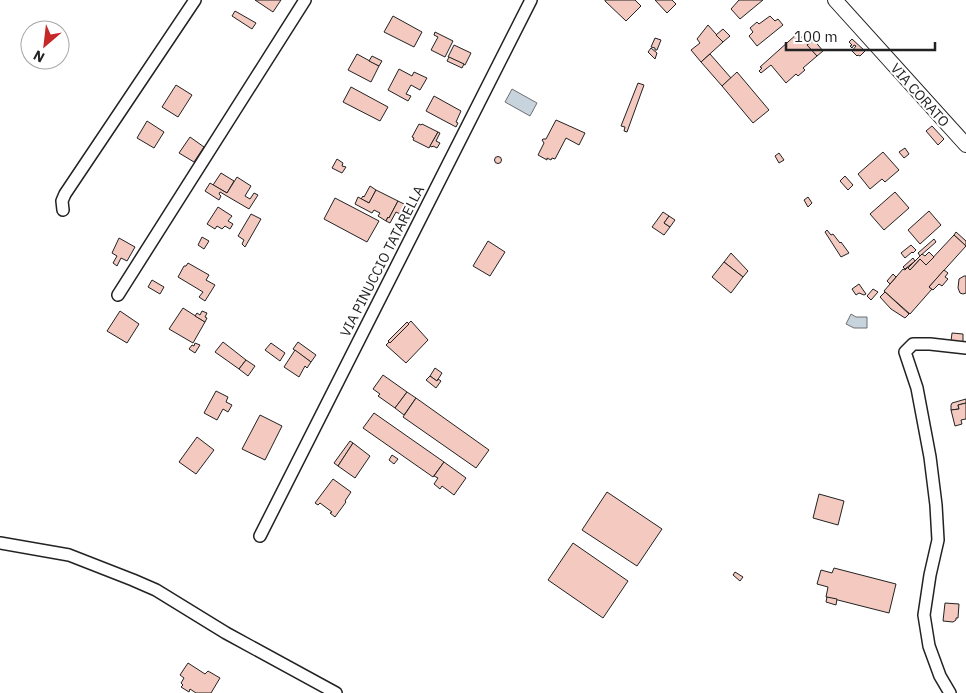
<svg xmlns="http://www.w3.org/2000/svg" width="966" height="693" font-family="'IBM Plex Sans',sans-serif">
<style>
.water{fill:#c7d3dd;stroke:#6f6f6f}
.building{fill:#f3c9c0;stroke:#222}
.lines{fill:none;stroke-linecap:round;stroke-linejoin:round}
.minor-casing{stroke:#222;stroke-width:14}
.major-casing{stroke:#222;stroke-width:16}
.minor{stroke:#fff;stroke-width:11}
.major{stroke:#fff;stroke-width:14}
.labels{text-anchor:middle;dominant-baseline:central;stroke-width:4;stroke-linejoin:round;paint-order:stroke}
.street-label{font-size:14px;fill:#222;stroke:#fff}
</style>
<rect width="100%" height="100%" fill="#fff"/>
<g class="water">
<path d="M512,89l25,14 -7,13 -25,-14z"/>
<path d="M851,314l5,3h11v11h-13l-8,-4z"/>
</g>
<g class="building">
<path d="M255,0h26l-8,12z"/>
<path d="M605,0h30l6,6 -15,15 -21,-20z"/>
<path d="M655,0h17l4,4 -9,9z"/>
<path d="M739,0h24l-23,19 -9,-10z"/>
<path d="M235,11l21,12 -4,6 -20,-13z"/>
<path d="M393,16l29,16 -8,15 -30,-15z"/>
<path d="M770,16l5,5 3,-2 5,6 -26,21 -8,-10 4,-4 -3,-4 7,-6 2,2z"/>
<path d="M708,25l15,17 -22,20 -10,-12 9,-7 -3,-4z"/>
<path d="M723,29l7,7 -7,6 -7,-7z"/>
<path d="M435,32l18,9 -8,16 -14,-7 7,-13 -4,-2z"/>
<path d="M798,33l19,23 -14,12 2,2 -7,6 -2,-2 -10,9 -15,-18 -10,8 -2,-2 3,-3 -2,-1z"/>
<path d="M655,38l6,2 -4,10h-2v-2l-4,-1z"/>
<path d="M852,39l13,12 -5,5 -2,-1 -1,1 -5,-5 4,-5 -2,-1 -2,3 -2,-2 2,-1 -3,-3z"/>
<path d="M814,40l9,11 -6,5 -10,-11z"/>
<path d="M454,45l17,8 -6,12 -17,-8z"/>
<path d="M651,48l6,5 -2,6 -7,-7z"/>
<path d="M357,54l22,12 -8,16 -23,-12z"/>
<path d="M710,54l21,24 -9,8 -21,-24z"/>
<path d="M372,56l10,5 -3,5 -10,-5z"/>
<path d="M449,57l15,7 -2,4 -15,-7z"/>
<path d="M399,69l13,7 2,-4 13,6 -7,12 -9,-5 -5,9 5,2 -3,5 -20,-11z"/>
<path d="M737,72l32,38 -16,13 -31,-37z"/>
<path d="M638,83l6,2 -17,47 -3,-1 1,-4 -4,-1z"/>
<path d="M176,85l16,10 -14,22 -16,-10z"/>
<path d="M351,87l37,20 -8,14 -37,-19z"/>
<path d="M434,96l27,15 -5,11 2,1 -2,4 -30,-16z"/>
<path d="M556,120l29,13 -6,12 -13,-7 -11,21 -3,-1 -1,2 -4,-2v2l-9,-5 6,-12 -2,-3 1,-1h3z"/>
<path d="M147,121l17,11 -10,16 -17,-10z"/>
<path d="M419,124l2,1 1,-1 16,8 -9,16 -16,-8 1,-2 -2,-1z"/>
<path d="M932,126l12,13 -6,6 -12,-14z"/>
<path d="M438,132l2,1 -4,8 4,2 -3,5 -4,-2 -1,1 -2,-1z"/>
<path d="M190,137l14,10 -10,15 -15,-9z"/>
<path d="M905,148l4,6 -5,4 -5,-6z"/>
<path d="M883,152l16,18 -14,12 -3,-3 -12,10 -12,-15z"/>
<path d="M779,153l5,7 -5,3 -4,-7z"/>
<circle cx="498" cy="160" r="3.5"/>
<path d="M337,159l6,4 -1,3 4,1 -4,6 -10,-5z"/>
<path d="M221,173l13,8 -7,12 -14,-8z"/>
<path d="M845,176l8,9 -5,5 -8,-9z"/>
<path d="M237,177l14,9 -6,10 5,3 4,-6 4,2 -9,14 -29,-17 -1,2 2,2 -2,4 -14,-9 5,-8 17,10z"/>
<path d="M370,186l6,4 -7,13 -8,-4 2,-3 1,1z"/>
<path d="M376,190l22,11 -9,17 -1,-1 -2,4 -8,-5 2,-3 -6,-3 -2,3 -17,-9 3,-7 11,6z"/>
<path d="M895,192l14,16 -25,22 -14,-16z"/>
<path d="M808,197l4,6 -4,4 -4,-7z"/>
<path d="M335,198l44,23 -12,21 -43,-23z"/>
<path d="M398,201l8,4 -3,5 9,5 -2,4 -14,-7 -6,11 -4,-2 2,-4 1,1z"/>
<path d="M218,207l14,9 -4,5 5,3 -3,5 -5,-3 -3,3 -5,-3 -2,3 -8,-5z"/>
<path d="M929,211l12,14 -21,19 -12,-14z"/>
<path d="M663,212l6,4 -5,7 6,4 -6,8 -12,-8z"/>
<path d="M251,214l10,5 -16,28 -3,-3 2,-4 -6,-4z"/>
<path d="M669,216l6,4 -5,7 -6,-4z"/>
<path d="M827,230l4,5 2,-1 7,9 1,-1 8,11 -8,4 -16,-25z"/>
<path d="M956,232l10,9v5l-12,-11z"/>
<path d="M954,235l12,11 -37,41 3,2 -22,25 -26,-23 19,-22 2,1 3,-3 2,3 10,-11 6,6z"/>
<path d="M202,237l7,4 -5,8 -6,-4z"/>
<path d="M119,238l16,9 -8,14 -6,-3 -4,8 -4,-3 4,-7 -5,-3z"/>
<path d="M934,239l2,3 -16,14 -2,-3z"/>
<path d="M488,241l17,11 -15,24 -17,-10z"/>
<path d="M911,245l5,5 -3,3 -1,-1 -7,6 -4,-5z"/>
<path d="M929,252l5,5 -8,8 -6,-6 -10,11 -2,-2 14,-14 3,2z"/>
<path d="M731,253l17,18 -5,6 -19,-15z"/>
<path d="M913,258l2,3 -10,8 -2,-2z"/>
<path d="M724,262l19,15 -12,16 -19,-16z"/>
<path d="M188,263l21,12 -3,5 9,5 -10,16 -6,-4 4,-5 -25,-15 6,-11h2z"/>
<path d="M944,270l4,3 -3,4 3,2 -6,7 -3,-2 -6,6 -4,-3z"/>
<path d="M893,274l3,3 -6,7 -3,-3z"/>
<path d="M964,276h2v17l-3,1 -3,-1 -2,-5 1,-9z"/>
<path d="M152,280l12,7 -4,7 -12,-7z"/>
<path d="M859,284l7,10 -2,1 -5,-2 -3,2 -4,-6z"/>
<path d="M873,289l5,3 -7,8 -4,-4z"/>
<path d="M885,292l24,22 -4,4 -14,-9 -11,-12z"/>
<path d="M183,308l22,14 -12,21 -24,-14z"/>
<path d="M120,311l19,13 -12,19 -20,-12z"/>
<path d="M202,311l5,2 -2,4 2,1 -2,4 -10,-6 2,-3 3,2z"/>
<path d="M411,321l17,19 -22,23 -20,-18z"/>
<path d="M407,322l2,2 -19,19 -2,-2z"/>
<path d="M952,333l11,1v8l-12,-1z"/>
<path d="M223,342l23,18 -7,9 -24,-17z"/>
<path d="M298,342l18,13 -5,7 -18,-13z"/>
<path d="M195,343l5,2 -5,8 -6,-4 3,-4 2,1z"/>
<path d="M271,343l14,10 -5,8 -15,-11z"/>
<path d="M295,350l16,12 -4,6 -2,-2 -6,11 -15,-10z"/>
<path d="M246,360l9,6 -7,10 -9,-7z"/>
<path d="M435,368l7,5 -5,8 -7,-5z"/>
<path d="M383,375l24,17 -12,16 -17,-12 2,-2 -7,-5z"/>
<path d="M430,376l7,5 1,-2 3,2 -5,7 -10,-8z"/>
<path d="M216,391l12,6 -2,5 6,3 -4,7 -5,-3 -6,11 -13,-7z"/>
<path d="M407,392l9,6 -12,17 -9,-7z"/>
<path d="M416,398l73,52 -13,18 -73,-51z"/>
<path d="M966,399v4l-8,2 1,4 -8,1v-5l1,-2z"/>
<path d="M966,403v16l-5,1 1,4 -7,2 -4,-16 8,-1 -1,-4z"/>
<path d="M374,413l70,49 -11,15 -70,-49z"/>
<path d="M260,415l22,11 -17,34 -23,-11z"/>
<path d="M197,437l17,13 -18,24 -17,-12z"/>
<path d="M350,441l3,2 -15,23 -4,-3z"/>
<path d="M353,443l17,13 -15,22 -17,-12z"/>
<path d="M392,455l6,4 -4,5 -5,-4z"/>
<path d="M444,462l22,16 -12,17 -12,-9 -2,3 -6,-5 4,-6 -4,-2z"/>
<path d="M333,479l18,13 -6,9 1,1 -11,15 -5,-4 2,-1 -12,-9 -2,2 -3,-2z"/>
<path d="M607,492l55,37 -25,37 -55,-36z"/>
<path d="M819,494l25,7 -6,24 -25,-7z"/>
<path d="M573,543l55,38 -25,37 -55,-38z"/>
<path d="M834,568l62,16 -7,29 -63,-16 2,-10 -11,-3 4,-14 11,3z"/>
<path d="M735,572l8,5 -3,4 -7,-6z"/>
<path d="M827,597l10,2 -1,6 -10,-3z"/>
<path d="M945,603l14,1 -1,14h-2v2l-3,2 -10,-1z"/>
<path d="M188,663l17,11 3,-3 12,7 -9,15h-15l-6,-4 -1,3 -8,-5 2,-2 -2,-2 3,-5 -4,-3z"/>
</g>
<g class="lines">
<defs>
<g id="minor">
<path d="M63,210l-1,-9 3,-7 130,-194"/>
<path d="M118,295l187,-295"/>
<path d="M260,536l271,-536"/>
<path d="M0,543l69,12 64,25 23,10 70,43 110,60"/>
<path d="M950,693l-10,-17 -11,-30 -5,-31 6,-40 8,-35 -2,-35 -6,-48 -13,-69 -12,-36 8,-8h17l36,4"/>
</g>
<path id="major" d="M835,0l131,145"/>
</defs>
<use href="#minor" class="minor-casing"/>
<use href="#major" class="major-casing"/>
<use href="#minor" class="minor"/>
<use href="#major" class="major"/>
</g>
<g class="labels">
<g class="street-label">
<text transform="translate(920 95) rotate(48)">VIA CORATO</text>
<text transform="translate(382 261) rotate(-63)">VIA PINUCCIO TATARELLA</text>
</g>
</g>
<g transform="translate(45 45) rotate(208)"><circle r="24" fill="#ffffff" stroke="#a7a7a7"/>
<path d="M0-4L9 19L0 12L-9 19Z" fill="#c62828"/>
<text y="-8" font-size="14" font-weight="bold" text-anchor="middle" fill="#222222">N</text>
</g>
<path d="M786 42v8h149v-8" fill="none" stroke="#222222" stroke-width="2.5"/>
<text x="794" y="42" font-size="15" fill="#222222" stroke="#ffffff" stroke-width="4" paint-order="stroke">100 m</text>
</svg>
